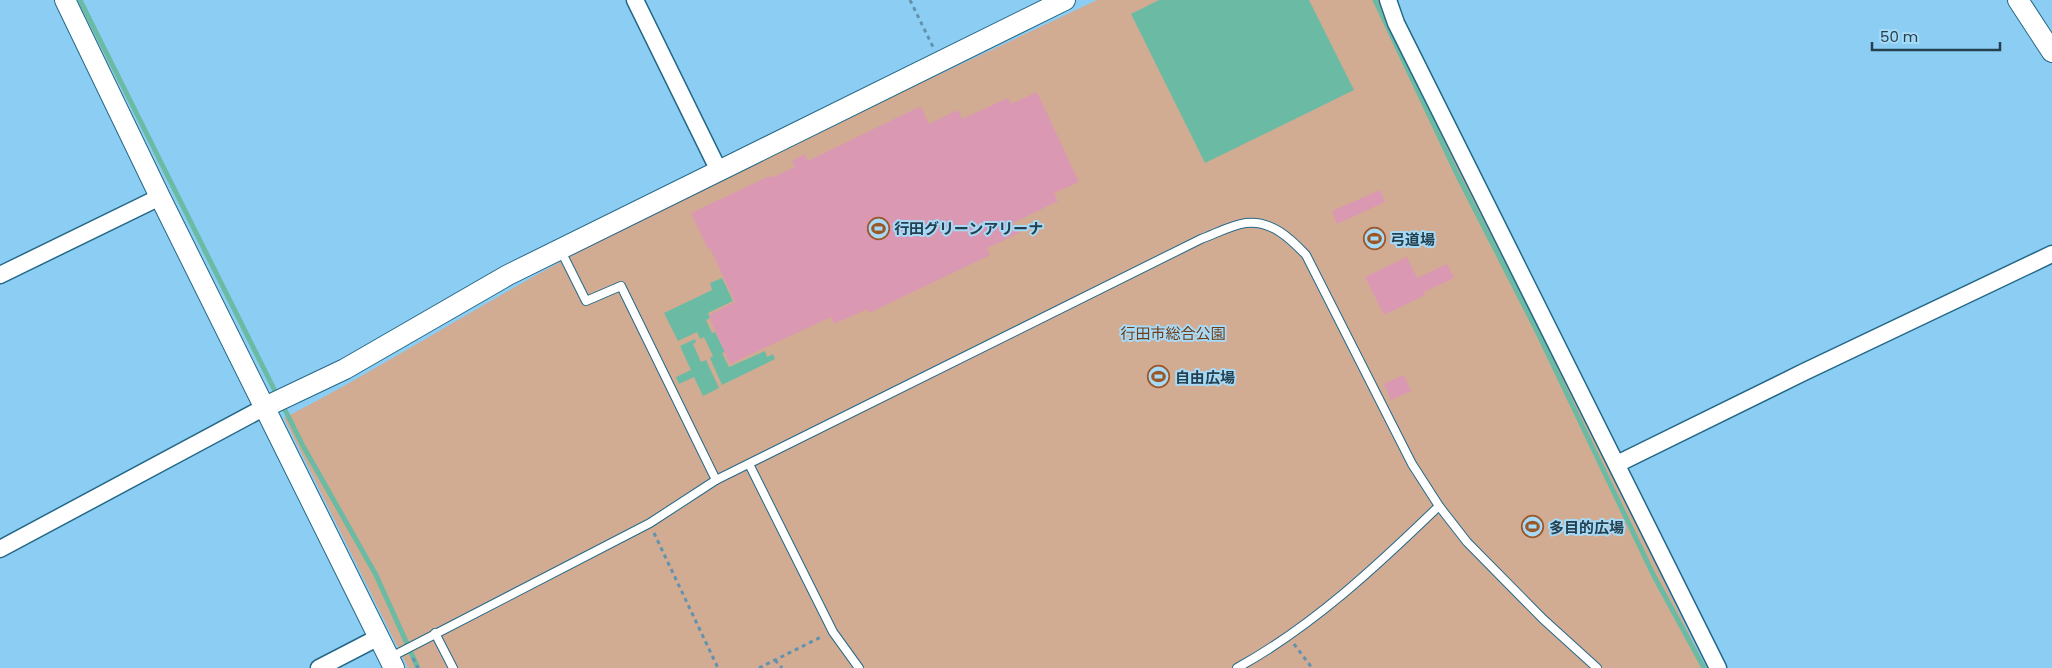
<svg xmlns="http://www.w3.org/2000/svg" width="2052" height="668" font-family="Poppins,'Noto Sans JP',sans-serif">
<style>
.green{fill:#d2ab93}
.water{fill:#6bbba4}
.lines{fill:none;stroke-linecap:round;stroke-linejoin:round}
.stream{stroke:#6bbba4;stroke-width:5}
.building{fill:#da98b3}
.service-casing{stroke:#246888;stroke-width:10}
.minor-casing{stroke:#246888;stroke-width:19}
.tertiary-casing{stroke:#246888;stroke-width:22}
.path{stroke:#6193ae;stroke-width:3;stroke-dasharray:4 4;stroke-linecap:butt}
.service{stroke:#fff;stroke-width:8}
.minor{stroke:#fff;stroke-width:16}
.tertiary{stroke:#fff;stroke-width:20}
.labels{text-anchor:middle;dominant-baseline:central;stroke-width:4;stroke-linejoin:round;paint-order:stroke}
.poi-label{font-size:15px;font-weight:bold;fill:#25404f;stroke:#a6daf7;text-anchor:start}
.park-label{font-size:15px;fill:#733c13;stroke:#a6daf7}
</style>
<rect width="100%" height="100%" fill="#8ccef3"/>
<path class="green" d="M1097,0h286l323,668h-1298l-124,-250c95,-49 185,-107 280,-158 173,-94 355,-175 533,-260z"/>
<g class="water">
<path d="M1159,0h150l45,90 -149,73 -74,-149z"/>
<path d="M722,278l11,23 -25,12 2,5 -4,2 6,13 3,-1 10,20 -3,1 7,14 36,-16 2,6 6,-3 2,5 -53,26 -12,-27 3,-2 -9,-19 -4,2 -3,-7 -19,9 -14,-28 48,-23 -2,-7z"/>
<path d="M695,339l1,3 -3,2 8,18 5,-2 13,28 -16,8 -9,-19 -15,7 -3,-7 15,-7 -11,-24z"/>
</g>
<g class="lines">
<g class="stream">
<path d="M80,0l198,397"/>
<path d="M1375,0l81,172 79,155 119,249 50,92"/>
<path d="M282,404l21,42 73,129 42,93"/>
</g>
</g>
<g class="building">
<path d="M1037,92l42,90 -25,11 4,8 -45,22 6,10 -32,15 3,7 -121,58 -2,-4 -33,15 -3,-7 -101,47 -20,-45h1l-2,-4 26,-13 -25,-54 -2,1 -17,-36 79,-37 1,2 24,-11 -3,-6 13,-7 3,7 109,-53 4,-1 8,17 29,-14 4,9 46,-21 3,6z"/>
<path d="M1380,190l5,12 -48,22 -5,-13z"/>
<path d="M1407,257l10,21 30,-14 7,14 -30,14 1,3 -41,20 -19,-38z"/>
<path d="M1404,375l7,16 -20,9 -7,-16z"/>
</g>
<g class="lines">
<defs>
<g id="service">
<path d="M561,251l25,50 35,-15 95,194"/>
<path d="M749,464l84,168 26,36"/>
<path d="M435,633l18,35"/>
<path d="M389,658l261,-135 66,-43 485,-241c14,-5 30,-14 45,-16 25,-3 44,15 60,32l106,209 27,42 28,36 76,77 54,49"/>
<path d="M1237,668c76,-42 140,-102 202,-162"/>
</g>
<g id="minor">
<path d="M635,0l84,171"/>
<path d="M1388,0l8,23 322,645"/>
<path d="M0,275l160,-78"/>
<path d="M1617,464l187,-92 248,-118"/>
<path d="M0,549l265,-142"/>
<path d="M319,668l60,-31"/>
</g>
<g id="tertiary">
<path d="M65,0l95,197 234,471"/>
<path d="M2018,0l34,52"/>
<path d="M265,407l80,-38 163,-94 557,-275"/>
</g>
</defs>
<use href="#service" class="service-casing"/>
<use href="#minor" class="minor-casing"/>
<use href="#tertiary" class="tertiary-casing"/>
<g class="path">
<path d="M910,0l23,47"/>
<path d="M654,533l64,135"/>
<path d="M1294,644l18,24"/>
<path d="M413,658l5,10"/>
<path d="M775,660l7,8"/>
<path d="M759,668l64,-32"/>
</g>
<use href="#service" class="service"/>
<use href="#minor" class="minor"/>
<use href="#tertiary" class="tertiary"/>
</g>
<defs>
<symbol id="stadium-ring" viewBox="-11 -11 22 22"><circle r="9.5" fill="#a6daf7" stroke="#9b5727" stroke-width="1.5"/><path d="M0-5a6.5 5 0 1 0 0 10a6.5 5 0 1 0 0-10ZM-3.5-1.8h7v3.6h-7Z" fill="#9b5727"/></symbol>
</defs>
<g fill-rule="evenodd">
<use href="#stadium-ring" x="866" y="216" width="25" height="25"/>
<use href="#stadium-ring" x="1362" y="226" width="25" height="25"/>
<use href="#stadium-ring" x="1146" y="364" width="25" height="25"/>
<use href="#stadium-ring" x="1520" y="514" width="25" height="25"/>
</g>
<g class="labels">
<g class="poi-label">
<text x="894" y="228">行田グリーンアリーナ</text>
<text x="1390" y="239">弓道場</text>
<text x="1175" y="377">自由広場</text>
<text x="1549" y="527">多目的広場</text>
</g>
<g class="park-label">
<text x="1173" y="333">行田市総合公園</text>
</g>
</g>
<path d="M1872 42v8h128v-8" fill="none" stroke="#25404f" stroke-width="2.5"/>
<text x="1880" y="42" font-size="15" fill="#25404f" stroke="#a6daf7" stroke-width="4" paint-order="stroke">50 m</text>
</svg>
